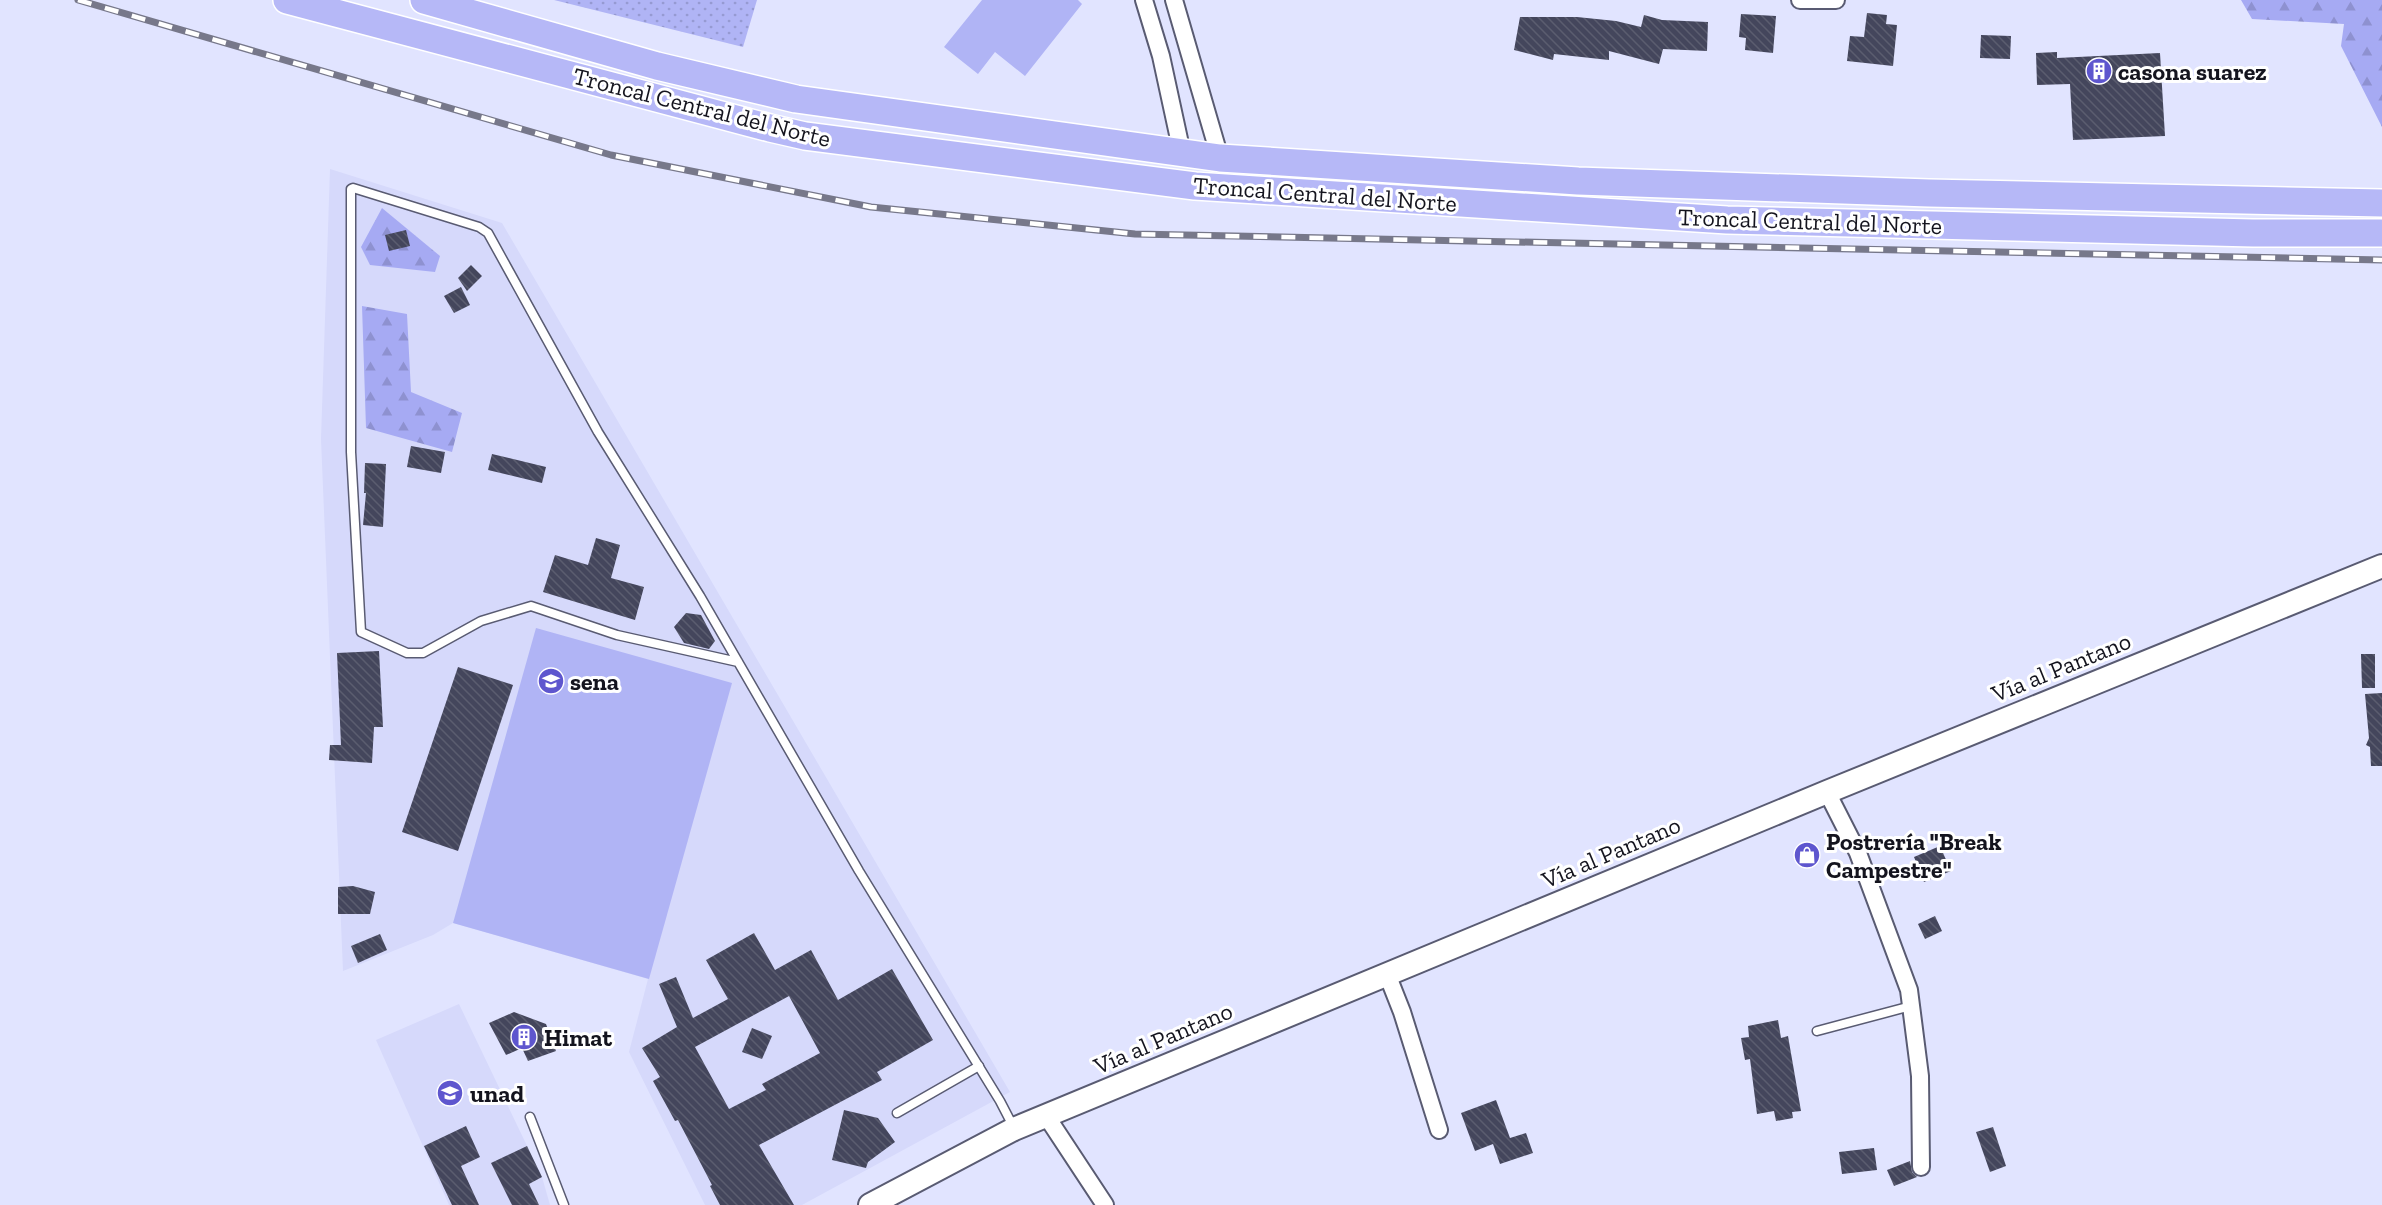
<svg xmlns="http://www.w3.org/2000/svg" width="2382" height="1205" font-family="'Zilla Slab',serif">
<style>
.built{fill:#d6d9fb}
.grass{fill:url(#grass-dots)}
.forest{fill:url(#forest-firs)}
.pitch{fill:#b0b4f5}
.building{fill:url(#building-back-hatch);fill-rule:evenodd}
.lines{fill:none;stroke-linecap:round;stroke-linejoin:round}
.service-casing{stroke:#595b72;stroke-width:11}
.minor-casing{stroke:#595b72;stroke-width:20}
.secondary-casing{stroke:#595b72;stroke-width:26}
.trunk-casing{stroke:#fff;stroke-width:30}
.service{stroke:#fff;stroke-width:8}
.minor{stroke:#fff;stroke-width:16}
.secondary{stroke:#fff;stroke-width:22}
.trunk{stroke:#b6b8f7;stroke-width:27}
.rail-casing{stroke:#77788a;stroke-width:7}
.rail{stroke:#fff;stroke-width:4.5;stroke-dasharray:14;stroke-linecap:butt}
.labels{text-anchor:middle;dominant-baseline:central;stroke-width:6;stroke-linejoin:round;paint-order:stroke}
.poi-label{font-size:24px;font-weight:bold;fill:#14141e;stroke:#fff;text-anchor:start}
.street-label{font-size:24px;fill:#14141e;stroke:#fff}
</style>
<defs>
<pattern id="grass-dots" width="8" height="8" patternUnits="userSpaceOnUse" patternTransform="scale(1.5)"><rect width="8" height="8" fill="#b0b4f5"/><path d="M2 2h.1M6 6h.1" fill="none" stroke="#969ad2" stroke-width="1.8" stroke-linecap="round"/></pattern>
<pattern id="forest-firs" width="22" height="20" patternUnits="userSpaceOnUse" patternTransform="scale(1.5)"><rect width="22" height="20" fill="#a6aaf3"/><path d="M5 1l3.5 6h-7zM16 11l3.5 6h-7z" fill="#8e91d0"/></pattern>
<pattern id="building-back-hatch" width="6" height="6" patternUnits="userSpaceOnUse" patternTransform="scale(1.5)"><rect width="6" height="6" fill="#44465c"/><path d="M-1 5l2 2M0 0l6 6M5-1l2 2" fill="none" stroke="#5b5d6f"/></pattern>
</defs>
<rect width="100%" height="100%" fill="#e1e4ff"/>
<g class="built">
<path d="M330,169l172,54 508,869 -208,113h-97l-76,-153 19,-73 -195,-56 -20,12 -90,36 -22,-532z"/>
<path d="M459,1004l83,173 8,28h-101l-73,-165z"/>
</g>
<path class="grass" d="M554,0h203l-14,47z"/>
<g class="forest">
<path d="M2241,0h141v127l-41,-81 3,-22 -92,-5z"/>
<path d="M382,208l58,48 -5,16 -65,-7 -9,-18z"/>
<path d="M362,306l45,8 4,78 51,21 -10,39 -86,-24z"/>
</g>
<g class="pitch">
<path d="M982,0h96l4,4 -57,72 -30,-24 -17,22 -34,-27z"/>
<path d="M536,628l196,55 -83,296 -196,-56z"/>
</g>
<g class="building">
<path d="M1867,13l20,2 -1,9 11,1 -4,41 -46,-5 3,-25 14,1z"/>
<path d="M1741,14l35,2 -3,37 -28,-3 1,-12 -7,-1z"/>
<path d="M1644,15l18,5 46,2 -1,29 -44,-2 -4,15 -50,-13v9l-55,-6 -1,6 -39,-10 6,-33h57l39,4 25,6z"/>
<path d="M1981,35l30,1 -1,23 -30,-1z"/>
<path d="M2057,52v6l103,-5 5,83 -92,4 -3,-56 -33,1 -1,-32z"/>
<path d="M406,230l4,16 -21,5 -4,-16z"/>
<path d="M471,265l11,11 -15,15 -9,-13z"/>
<path d="M461,287l9,18 -16,8 -10,-17z"/>
<path d="M411,446l34,6 -4,21 -34,-6z"/>
<path d="M492,454l54,13 -4,16 -54,-13z"/>
<path d="M365,463l21,1 -3,63 -20,-2 3,-32h-2z"/>
<path d="M596,538l24,7 -9,33 33,9 -9,33 -92,-28 12,-37 33,10z"/>
<path d="M686,613l15,2 14,26 -6,8 -25,-6 -10,-16z"/>
<path d="M379,651l4,76h-9l-2,36 -43,-3 1,-15h11l-4,-92z"/>
<path d="M2361,654h14v34h-13z"/>
<path d="M458,667l55,18 -55,166 -56,-19z"/>
<path d="M2382,693v73h-11l-1,-19 -4,-2 3,-7 -4,-44z"/>
<path d="M1940,846l11,25 -27,11 -10,-25z"/>
<path d="M353,886l22,6 -5,22h-32v-27z"/>
<path d="M1935,916l7,15 -17,8 -7,-15z"/>
<path d="M754,933l21,37 36,-20 27,50 54,-31 41,71 -56,32 5,8 -123,65 35,60h-74l-10,-19 2,-1 -34,-65 -3,1 -22,-40 7,-4 -18,-29 35,-21 -18,-43 17,-7 17,41 35,-19 -22,-39zM789,996l31,57 -58,31 4,6 -37,19 -34,-62z"/>
<path d="M380,934l7,16 -29,13 -7,-17z"/>
<path d="M514,1012l32,12 10,27 -28,10 -6,-13 -16,7 -17,-32z"/>
<path d="M1778,1020l3,18 7,-2 13,75 -9,1 1,6 -17,3 -2,-10 -17,3 -7,-55 -5,1 -4,-22 8,-1 -1,-11z"/>
<path d="M752,1028l20,8 -10,23 -20,-7z"/>
<path d="M1496,1100l14,38 16,-5 7,20 -33,11 -7,-20 -18,7 -14,-38z"/>
<path d="M844,1110l34,8 17,24 -27,20 -2,6 -34,-8z"/>
<path d="M466,1126l14,31 -19,9 18,39h-27l-28,-59z"/>
<path d="M1993,1127l13,39 -16,6 -14,-40z"/>
<path d="M527,1146l15,31 -13,7 10,21h-27l-21,-42z"/>
<path d="M1874,1148l3,22 -35,4 -3,-22z"/>
<path d="M1910,1161l2,11 5,5 -23,9 -7,-16z"/>
</g>
<g class="lines">
<defs>
<g id="service">
<path d="M738,662l-121,-27 -86,-29 -50,15 -58,32h-16l-46,-21 -10,-180v-263l2,-1 126,39 9,6 110,199 102,164 159,275 141,230 14,27"/>
<path d="M1817,1031l94,-25"/>
<path d="M897,1113l82,-47"/>
<path d="M530,1117l34,88"/>
</g>
<g id="minor">
<path d="M1144,0l17,56 21,97"/>
<path d="M1174,0l46,158"/>
<path d="M1800,0h36"/>
<path d="M1827,792l31,61 51,137 11,86 1,91"/>
<path d="M1387,974l15,38 37,118"/>
<path d="M1047,1117l58,88"/>
</g>
<path id="secondary" d="M870,1205l144,-76 813,-337 555,-226"/>
<g id="trunk">
<path d="M287,0l483,128 35,8 390,50 532,34 526,13h129"/>
<path d="M424,0l233,66 139,33 424,59 358,23 351,12 453,10"/>
</g>
</defs>
<use href="#service" class="service-casing"/>
<use href="#minor" class="minor-casing"/>
<use href="#secondary" class="secondary-casing"/>
<use href="#trunk" class="trunk-casing"/>
<use href="#service" class="service"/>
<use href="#minor" class="minor"/>
<use href="#secondary" class="secondary"/>
<use href="#trunk" class="trunk"/>
<defs>
<path id="rail" d="M78,0l533,155 260,52 264,27 1247,26"/>
</defs>
<use href="#rail" class="rail-casing"/>
<use href="#rail" class="rail"/>
</g>
<defs>
<symbol id="building-disc" viewBox="-11 -11 22 22"><circle r="9.5" fill="#5e56ce" stroke="#fff"/><path d="M-4-6H4V6H1V3H-1V6H-4ZM-2.5-4.3h1.7v1.8h-1.7ZM.8-4.3h1.7v1.8H.8ZM-2.5-1h1.7V.8h-1.7ZM.8-1h1.7V.8H.8Z" fill="#fff"/></symbol>
<symbol id="university-disc" viewBox="-11 -11 22 22"><circle r="9.5" fill="#5e56ce" stroke="#fff"/><path d="M0-5L7-2L0 1L-7-2ZM-4 1L0 2.5L4 1V4Q0 6-4 4Z" fill="#fff"/></symbol>
<symbol id="shop-disc" viewBox="-11 -11 22 22"><circle r="9.5" fill="#5e56ce" stroke="#fff"/><path d="M-5-2.5h2.3a2.7 3.5 0 0 1 5.4 0H5L5.5 6h-11ZM-1.5-2.5h3a1.5 2.3 0 0 0-3 0Z" fill="#fff"/></symbol>
</defs>
<g fill-rule="evenodd">
<use href="#building-disc" x="2084" y="56" width="30" height="30"/>
<use href="#university-disc" x="536" y="666" width="30" height="30"/>
<use href="#shop-disc" x="1792" y="840" width="30" height="30"/>
<use href="#building-disc" x="509" y="1022" width="30" height="30"/>
<use href="#university-disc" x="435" y="1078" width="30" height="30"/>
</g>
<g class="labels">
<g class="poi-label">
<text x="2118" y="71">casona suarez</text>
<text x="570" y="681">sena</text>
<text x="1826" y="841">Postrería "Break<tspan x="1826" dy="28">Campestre"</tspan></text>
<text x="544" y="1037">Himat</text>
<text x="470" y="1093">unad</text>
</g>
<g class="street-label">
<text transform="translate(702 107) rotate(14)">Troncal Central del Norte</text>
<text transform="translate(1325 194) rotate(4)">Troncal Central del Norte</text>
<text transform="translate(1810 221) rotate(2)">Troncal Central del Norte</text>
<text transform="translate(2061 667) rotate(-22)">Vía al Pantano</text>
<text transform="translate(1611 852) rotate(-23)">Vía al Pantano</text>
<text transform="translate(1163 1038) rotate(-23)">Vía al Pantano</text>
</g>
</g>
</svg>
